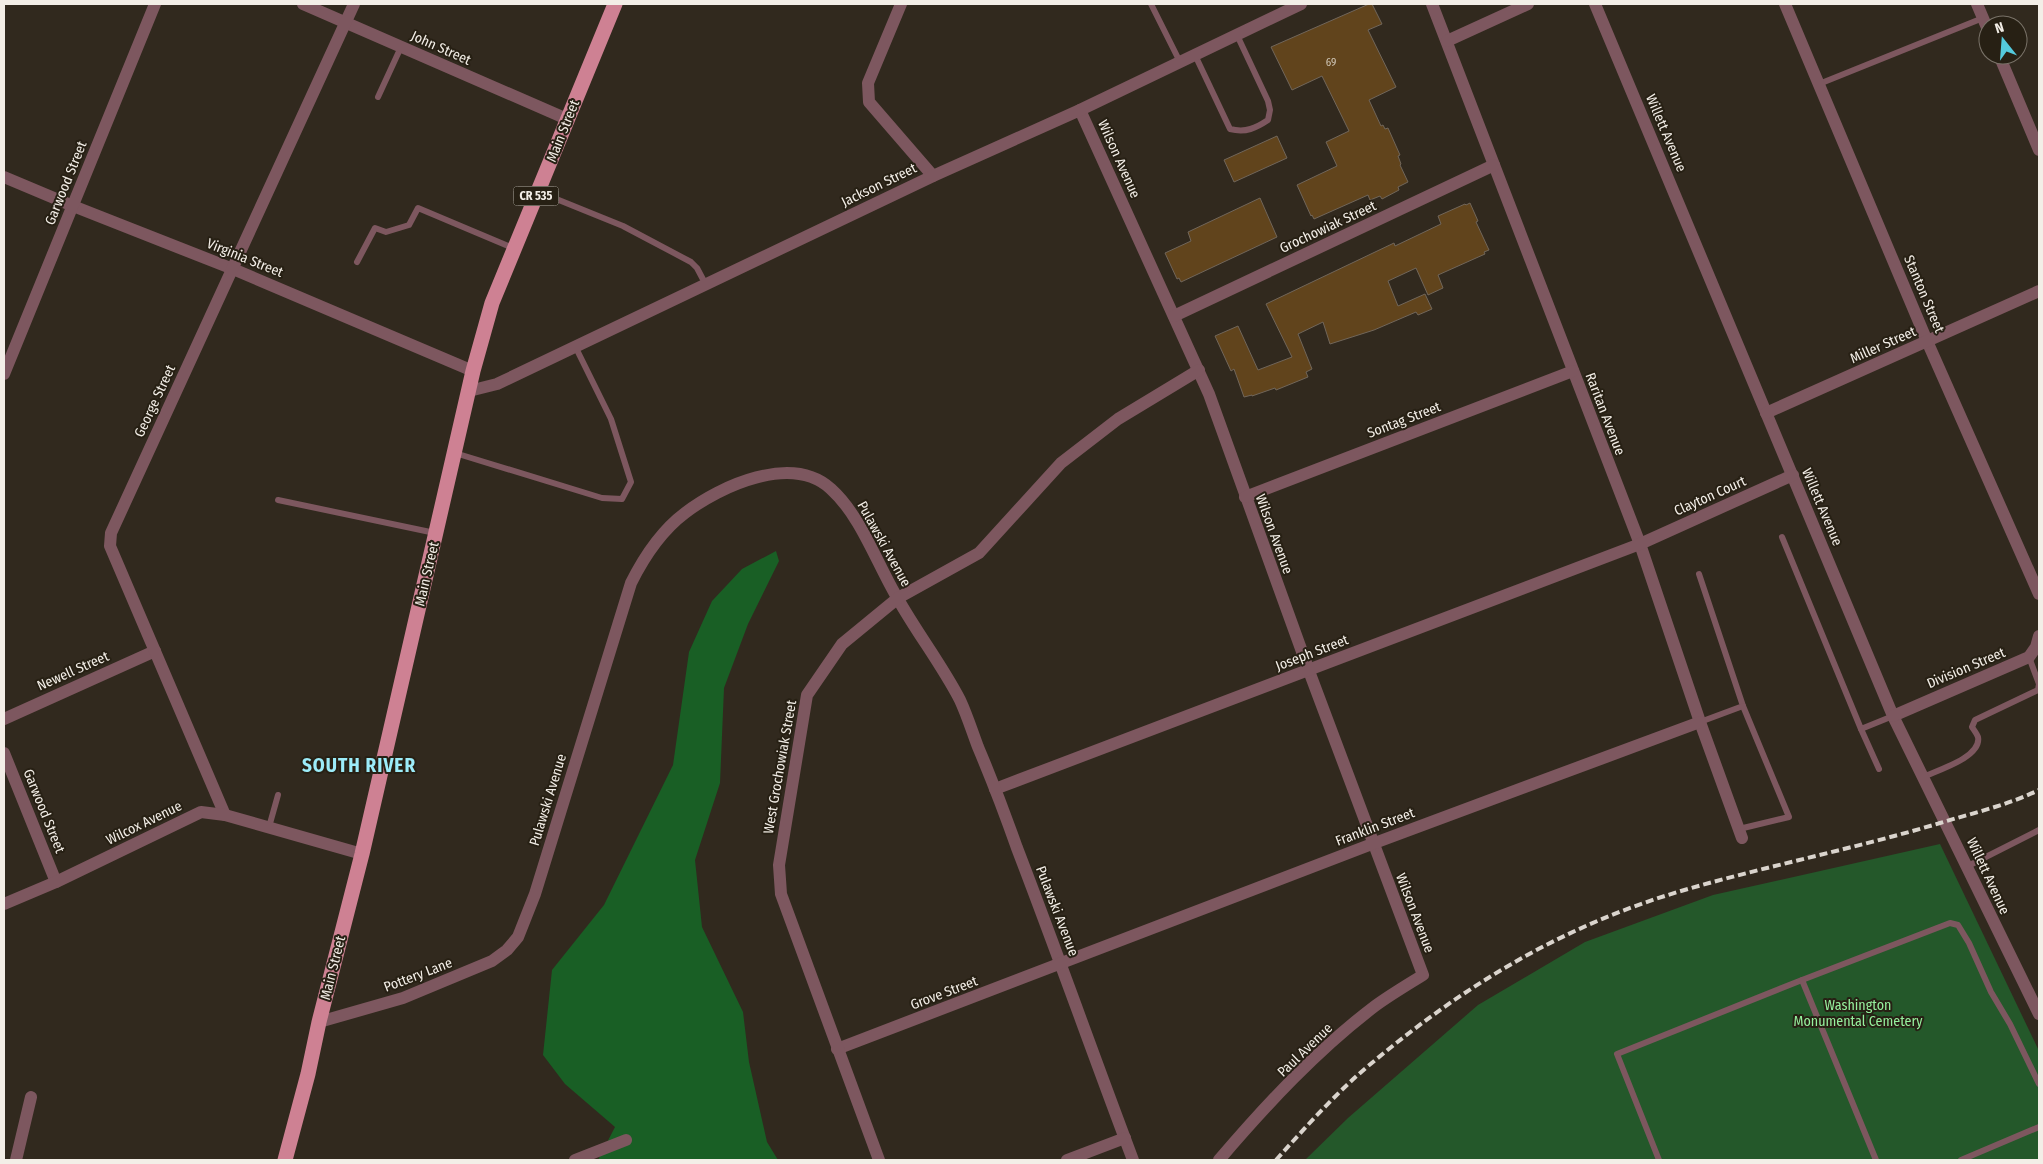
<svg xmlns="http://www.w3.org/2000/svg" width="2043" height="1164" font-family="'Fira Sans Condensed',sans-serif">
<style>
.green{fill:#24582a}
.forest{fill:#195f25}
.building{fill:#61441c;stroke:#71665a}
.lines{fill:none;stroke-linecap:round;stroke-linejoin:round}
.lane{stroke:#7d575f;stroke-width:6}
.street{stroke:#7d575f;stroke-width:12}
.primary{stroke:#ce8193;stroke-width:15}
.rail{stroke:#dad4cd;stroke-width:4;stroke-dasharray:8 4;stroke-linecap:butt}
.labels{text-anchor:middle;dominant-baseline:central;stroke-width:4;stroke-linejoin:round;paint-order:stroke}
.number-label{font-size:11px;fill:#cec4b4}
.shield{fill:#272014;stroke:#b6b0a8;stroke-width:1}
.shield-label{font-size:12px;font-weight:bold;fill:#f3eee7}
.street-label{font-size:14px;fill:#f3eee7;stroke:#272014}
.park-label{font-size:14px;fill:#96f19e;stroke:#272014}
.district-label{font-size:19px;font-weight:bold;letter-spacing:1px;fill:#9cecf9;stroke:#272014}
</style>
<rect width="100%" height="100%" fill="#31291e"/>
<path class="green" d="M1940,844l99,207v109h-734l43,-42 130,-113 107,-63 128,-47z"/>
<path class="forest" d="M776,551l3,10 -31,63 -24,64 -4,95 -25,77 7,67 41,85 6,50 18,80 11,18h-180l17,-33 -50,-43 -22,-29 9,-85 52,-65 69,-140 16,-113 23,-51 30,-32z"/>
<g class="building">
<path d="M1369,4h3l10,20 -14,6 28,57 -27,13 12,26 2,-1 2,4 3,-1 12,27 -2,1 3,8 -1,1 8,17 -10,5 1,3 -17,9 -2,-3 -10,4 -2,-5 -54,24 -2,-4 -1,1 -14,-31 40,-19 -11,-24 23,-11 -27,-55 -30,14 -21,-43z"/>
<path d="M1277,136l10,22 -53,24 -10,-22z"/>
<path d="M1260,198l17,39 -96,45 -2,-4 -2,1 -12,-26 26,-12 -3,-9z"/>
<path d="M1470,203l8,18 -2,1 13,28 -5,2 1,2 -47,21 5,13 -15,7 -12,-27 -28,13 10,25 27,-12 7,15 -14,6 -2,-3 -42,18 -44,14 -7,-22 -25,12 14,35 -6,3 2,5 -32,13 -1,-2 -23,8v-1l-8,2 -10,-28 -3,2 -16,-35 23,-10 20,44 34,-13 -26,-53 128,-61 1,3 46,-22 -3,-8 27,-12 1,1z"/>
</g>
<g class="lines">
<g class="lane">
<path d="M1151,4l29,58"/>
<path d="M1195,55l35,74c16,4 26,-1 38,-9l2,-10 -2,-9 -31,-66"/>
<path d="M1819,84l164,-66"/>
<path d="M378,97l23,-50"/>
<path d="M539,192l84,34 68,36 6,6 9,17"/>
<path d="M357,262l18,-34 11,4 23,-7 9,-17 95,40"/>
<path d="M455,453l147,45 20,1 9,-17 -20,-63 -36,-73"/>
<path d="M278,500l157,33"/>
<path d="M1782,537l79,192 32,-13"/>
<path d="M1699,574l44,132 -43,16"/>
<path d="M1861,729l18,40"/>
<path d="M1923,777c15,-7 59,-20 55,-40 -1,-3 -4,-7 -6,-10l3,-7 63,-30 1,-6 -10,-27"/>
<path d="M269,827l9,-32"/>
<path d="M1739,829l50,-12 -46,-111"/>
<path d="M1968,866l71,-36"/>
<path d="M1659,1160l-42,-106 185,-74"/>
<path d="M1876,1160l-74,-180 148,-57 8,2 11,18 22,49 19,32 29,60"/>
<path d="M1961,1160l78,-33"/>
</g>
<g class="street">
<path d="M303,4l264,115"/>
<path d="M901,4l-33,79 1,19 64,74"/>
<path d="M1432,4l208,540 60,178 42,116"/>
<path d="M1595,4l298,712 146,298"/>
<path d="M1785,4l142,337 112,253"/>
<path d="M1977,4l11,26"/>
<path d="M1447,41l81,-37"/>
<path d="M1999,55l40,95"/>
<path d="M1080,110l129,284 100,277 114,304c-16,10 -33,20 -48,31 -58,44 -109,99 -156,154"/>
<path d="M4,177l69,29 160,63 240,102"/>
<path d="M1174,316l320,-151"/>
<path d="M4,374l151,-370"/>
<path d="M469,391l28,-7 436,-208 147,-66 221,-106"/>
<path d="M1766,413l273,-122"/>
<path d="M1245,497l328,-126"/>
<path d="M1893,716l136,-59 7,-10 3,-11"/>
<path d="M4,719l151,-68"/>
<path d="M4,753l52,129"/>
<path d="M995,789l645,-245 153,-69"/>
<path d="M225,815l-115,-269 1,-13 243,-529"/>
<path d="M4,904l52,-22 145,-70 24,3 137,39"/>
<path d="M319,1022l84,-24 89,-37 15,-11 11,-13 17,-43 96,-311c13,-26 30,-52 54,-70 35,-27 107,-60 146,-24 30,27 46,75 67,110 19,34 44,66 62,101 7,15 12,31 18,47 14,33 27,67 39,101 40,104 77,209 116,312"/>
<path d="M837,1049l535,-205 328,-122"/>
<path d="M16,1160l15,-63"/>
<path d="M575,1160l51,-20"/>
<path d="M879,1160l-98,-266 -2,-29 28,-170 35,-51 56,-46 81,-45 82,-90 57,-44 81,-49"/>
<path d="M1067,1160l58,-22"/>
</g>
<path class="primary" d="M285,1160l23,-86 11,-52 43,-168 111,-483 19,-68 123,-299"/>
<path class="rail" d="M1276,1160c29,-32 58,-65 91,-93 97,-82 198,-143 321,-178 83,-24 169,-41 252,-66 33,-10 68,-18 99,-33"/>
</g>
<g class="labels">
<g class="number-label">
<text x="1331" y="62">69</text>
</g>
<rect class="shield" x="513.5" y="186.5" width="45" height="19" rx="4"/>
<g class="shield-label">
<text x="536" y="196">CR 535</text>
</g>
<g class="street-label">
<text transform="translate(441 48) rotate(24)">John Street</text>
<text transform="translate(563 131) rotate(-68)">Main Street</text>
<text transform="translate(1666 133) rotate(67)">Willett Avenue</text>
<text transform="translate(1119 159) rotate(66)">Wilson Avenue</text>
<text transform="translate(66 183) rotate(-68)">Garwood Street</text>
<text transform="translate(879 185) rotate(-26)">Jackson Street</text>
<text transform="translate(1328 227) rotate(-25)">Grochowiak Street</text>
<text transform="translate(245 258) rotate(22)">Virginia Street</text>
<text transform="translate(1924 294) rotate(67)">Stanton Street</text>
<text transform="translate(1883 345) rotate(-24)">Miller Street</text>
<text transform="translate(155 401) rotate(-65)">George Street</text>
<text transform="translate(1605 414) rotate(69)">Raritan Avenue</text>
<text transform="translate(1404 420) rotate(-21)">Sontag Street</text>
<text transform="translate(1710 496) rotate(-24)">Clayton Court</text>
<text transform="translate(1822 507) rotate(67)">Willett Avenue</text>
<text transform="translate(1274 534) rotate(70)">Wilson Avenue</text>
<text transform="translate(884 544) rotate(61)">Pulawski Avenue</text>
<text transform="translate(427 574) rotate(-77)">Main Street</text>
<text transform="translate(1312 653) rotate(-21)">Joseph Street</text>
<text transform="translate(1966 668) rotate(-23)">Division Street</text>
<text transform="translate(73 671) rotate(-24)">Newell Street</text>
<text transform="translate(780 767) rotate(-80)">West Grochowiak Street</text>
<text transform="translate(548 800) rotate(-73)">Pulawski Avenue</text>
<text transform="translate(44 811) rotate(68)">Garwood Street</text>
<text transform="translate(144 823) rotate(-26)">Wilcox Avenue</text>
<text transform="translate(1375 827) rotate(-21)">Franklin Street</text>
<text transform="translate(1988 876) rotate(65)">Willett Avenue</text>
<text transform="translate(1057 911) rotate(69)">Pulawski Avenue</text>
<text transform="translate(1415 913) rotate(69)">Wilson Avenue</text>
<text transform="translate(333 968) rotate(-76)">Main Street</text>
<text transform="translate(418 975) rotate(-21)">Pottery Lane</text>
<text transform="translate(944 993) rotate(-21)">Grove Street</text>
<text transform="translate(1305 1050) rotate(-44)">Paul Avenue</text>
</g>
<g class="park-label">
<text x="1858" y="1005">Washington<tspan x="1858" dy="16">Monumental Cemetery</tspan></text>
</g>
<g class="district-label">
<text x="359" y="765">SOUTH RIVER</text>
</g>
</g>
<rect width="2043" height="1164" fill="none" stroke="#f3eee7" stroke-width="10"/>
<g transform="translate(2003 40) rotate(343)"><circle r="24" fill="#272014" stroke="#797268"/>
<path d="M0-4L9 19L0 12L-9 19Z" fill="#54cadd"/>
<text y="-8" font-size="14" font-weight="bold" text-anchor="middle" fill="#f3eee7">N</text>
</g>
</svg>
